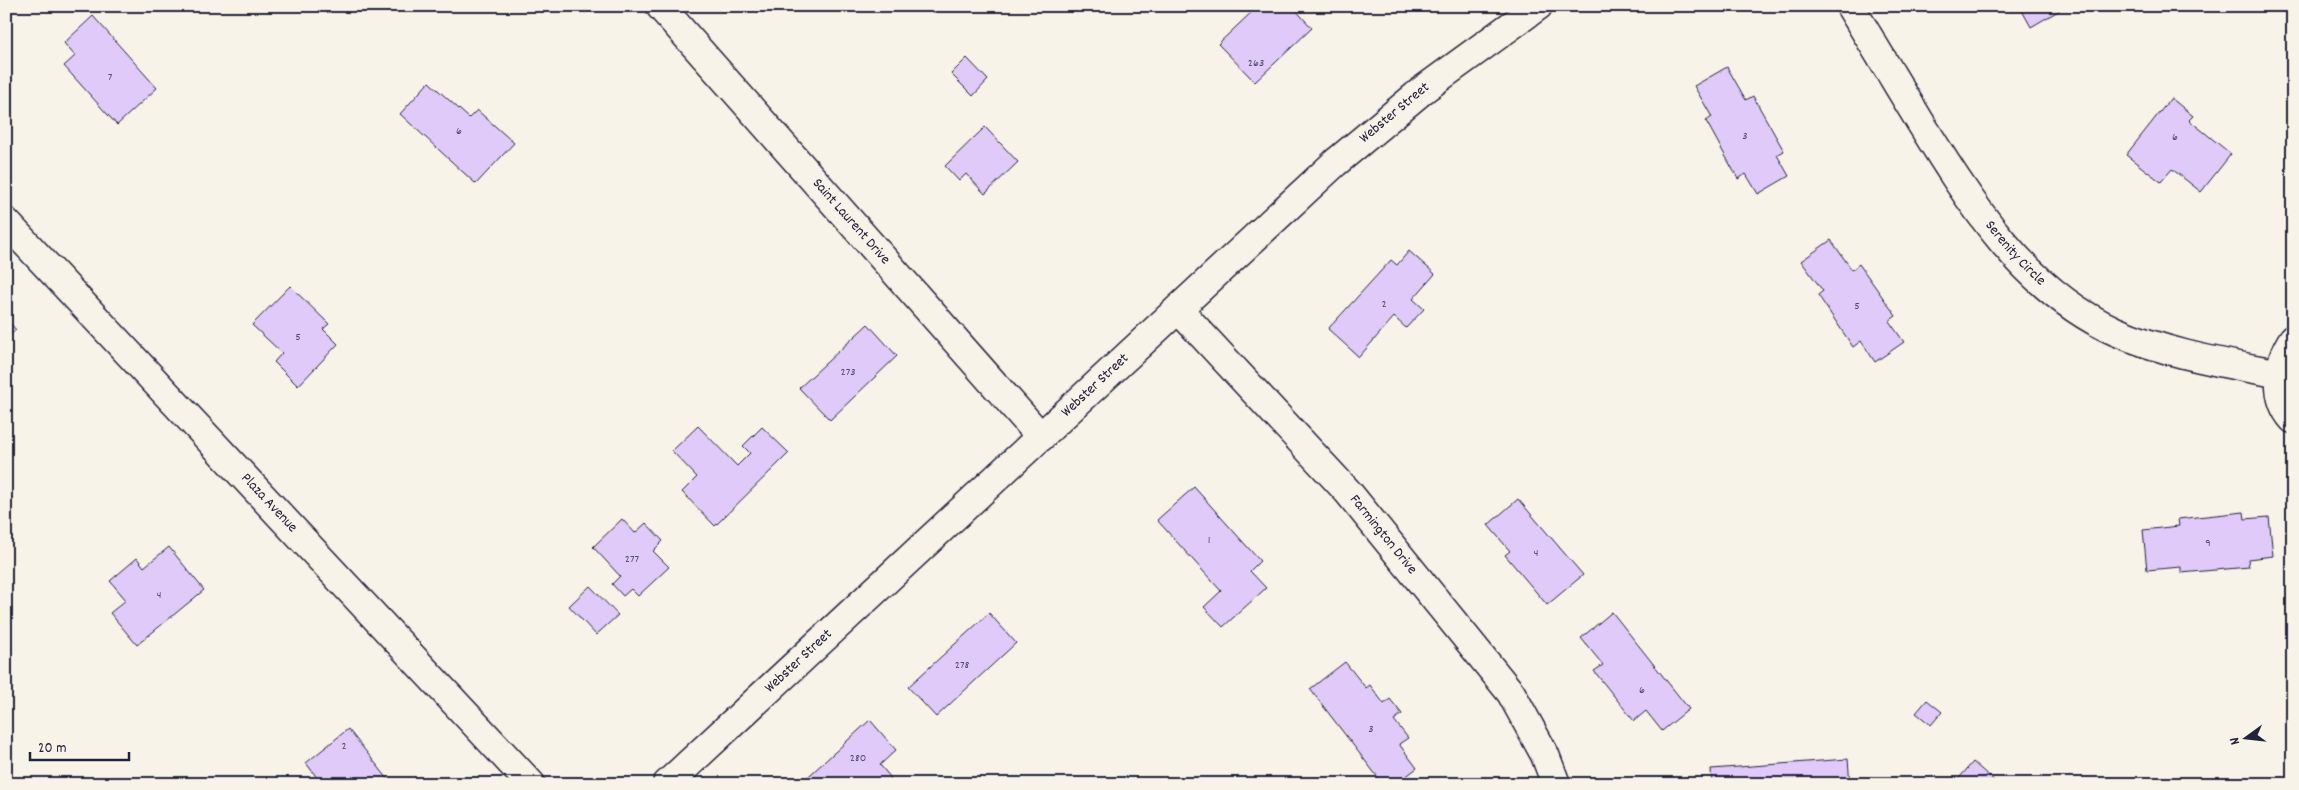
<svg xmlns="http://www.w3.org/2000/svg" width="2299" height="790" font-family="Dekko,sans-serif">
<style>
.building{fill:#dfcafa;stroke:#22223b}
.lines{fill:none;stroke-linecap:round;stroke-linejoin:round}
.minor-casing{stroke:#22223b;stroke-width:31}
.major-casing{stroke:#22223b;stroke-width:31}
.minor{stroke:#f7f3e8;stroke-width:28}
.major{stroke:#f7f3e8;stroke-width:28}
.labels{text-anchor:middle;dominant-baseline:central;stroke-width:4;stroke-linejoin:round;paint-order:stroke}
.number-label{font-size:12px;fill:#514c6b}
.street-label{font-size:15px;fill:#22223b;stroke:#f7f3e8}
</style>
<rect width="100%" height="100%" fill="#f7f3e8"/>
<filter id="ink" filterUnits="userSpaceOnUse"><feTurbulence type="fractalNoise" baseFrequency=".02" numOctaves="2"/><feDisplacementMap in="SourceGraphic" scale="10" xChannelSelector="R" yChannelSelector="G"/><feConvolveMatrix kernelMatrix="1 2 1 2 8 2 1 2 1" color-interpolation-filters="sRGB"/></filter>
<g filter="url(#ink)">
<g class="building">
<path d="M1258,6h34l20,22 -57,54 -37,-38z"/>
<path d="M2008,6h50l2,4 -29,17 -11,-20 -9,4z"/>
<path d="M93,16l64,72 -40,37 -53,-59 11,-10 -11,-13z"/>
<path d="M967,58l21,22 -15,16 -22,-22z"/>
<path d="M1727,67l19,33 7,-4 31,55 -7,4 12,21 -31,18 -12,-20 -8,5 -32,-58 6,-4 -18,-31z"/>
<path d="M429,82l40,36 8,-8 37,33 -38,41 -76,-70z"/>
<path d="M2171,98l22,18 -4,4 42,34 -30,38 -29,-23 -11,13 -35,-27z"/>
<path d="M985,127l33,35 -33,32 -19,-20 -7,7 -14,-15z"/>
<path d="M1831,240l21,30 7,-6 37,52 -7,5 15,21 -29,20 -14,-21 -8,6 -35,-52 5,-4 -22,-30z"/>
<path d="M1409,251l26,23 -22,25 11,10 -18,19 -12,-11 -35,40 -31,-28 63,-69 6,5z"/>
<path d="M290,286l39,38 -6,5 15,15 -40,42 -24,-24 8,-9 -30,-28z"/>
<path d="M6,318l10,12 -10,8z"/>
<path d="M868,324l29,32 -67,64 -31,-32z"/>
<path d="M698,426l39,40 13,-13 -7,-7 19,-19 27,26 -74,73 -33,-34 15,-15 -25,-26z"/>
<path d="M1194,487l66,74 -10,10 16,17 -43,39 -19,-20 17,-16 -64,-71z"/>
<path d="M1518,499l65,76 -36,30 -42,-50 5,-4 -22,-26z"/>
<path d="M2244,512l1,7 24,-2 4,39 -25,3 1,8 -68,6v-6l-34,3 -4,-40 36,-4 -1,-7z"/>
<path d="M622,519l13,14 11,-10 17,18 -10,10 16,16 -31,29 -7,-7 -8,7 -11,-12 8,-8 -27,-29z"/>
<path d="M169,547l35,43 -67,55 -27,-32 16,-13 -16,-19 27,-23 7,9z"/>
<path d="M590,586l28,29 -22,20 -27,-29z"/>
<path d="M1612,612l77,97 -27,22 -16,-20 -12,10 -40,-50 9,-6 -22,-27z"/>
<path d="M989,613l27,30 -80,74 -28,-30z"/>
<path d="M1345,662l21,26 4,-3 14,19 6,-5 12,15 -8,6 14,18 -9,6 18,24 -21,16h-13l-73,-95z"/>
<path d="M1927,700l15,12 -11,13 -15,-12z"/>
<path d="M870,720l26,30 -16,15 11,13 -6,6h-12l-3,-4 -4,4h-66z"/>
<path d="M348,729l44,55h-72l1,-1 -15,-20z"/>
<path d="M1848,759l2,25h-138l-1,-15z"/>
<path d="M1973,762l25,22h-44z"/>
</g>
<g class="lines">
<defs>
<g id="minor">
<path id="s1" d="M660,6l381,431"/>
<path id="s2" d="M1850,6c23,38 46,76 69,114 50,81 105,170 196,211 52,23 109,32 165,43"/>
<path id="s3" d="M6,222l525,562"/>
<path id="s4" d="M1178,309l170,183 163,201 34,62 11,29"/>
<path d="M2293,339c-15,22 -20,58 0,80"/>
</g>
<g id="major">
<path id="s5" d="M667,784l668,-621 89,-74 114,-83"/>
</g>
</defs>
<use href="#minor" class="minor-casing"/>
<use href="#major" class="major-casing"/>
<use href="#minor" class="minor"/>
<use href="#major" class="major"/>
</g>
</g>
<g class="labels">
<g class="number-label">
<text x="1256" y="63">263</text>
<text x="110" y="77">7</text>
<text x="459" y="131">6</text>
<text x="1745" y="136">3</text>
<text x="2175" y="137">6</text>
<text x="1384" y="304">2</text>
<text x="1857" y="306">5</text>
<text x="298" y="337">5</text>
<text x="848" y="372">273</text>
<text x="1209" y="540">1</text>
<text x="2208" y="543">9</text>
<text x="1536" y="553">4</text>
<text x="632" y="559">277</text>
<text x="159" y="595">4</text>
<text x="962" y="665">278</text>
<text x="1642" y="690">6</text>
<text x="1371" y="729">3</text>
<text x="344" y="746">2</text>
<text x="858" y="758">280</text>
</g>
<g class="street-label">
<text stroke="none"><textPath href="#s5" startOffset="990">Webster Street</textPath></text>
<text stroke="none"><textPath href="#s1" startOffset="288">Saint Laurent Drive</textPath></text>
<text stroke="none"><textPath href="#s2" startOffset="298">Serenity Circle</textPath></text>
<text stroke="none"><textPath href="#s5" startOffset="585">Webster Street</textPath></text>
<text stroke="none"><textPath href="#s3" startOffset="385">Plaza Avenue</textPath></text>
<text stroke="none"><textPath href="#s4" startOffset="305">Farmington Drive</textPath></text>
<text stroke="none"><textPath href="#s5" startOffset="180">Webster Street</textPath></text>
</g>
</g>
<rect width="2299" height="790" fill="none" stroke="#f7f3e8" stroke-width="25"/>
<rect x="12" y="12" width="2274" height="765" fill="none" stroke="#22223b" stroke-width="2" filter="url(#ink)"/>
<g transform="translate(2246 738) rotate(255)" stroke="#f7f3e8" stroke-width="4" paint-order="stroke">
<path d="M0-4L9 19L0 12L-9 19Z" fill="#22223b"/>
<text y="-8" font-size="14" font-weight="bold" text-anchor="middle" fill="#22223b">N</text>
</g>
<path d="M30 752v8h99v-8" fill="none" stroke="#22223b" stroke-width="2.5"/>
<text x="38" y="752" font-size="15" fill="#22223b" stroke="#f7f3e8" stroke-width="4" paint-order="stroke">20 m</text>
</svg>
